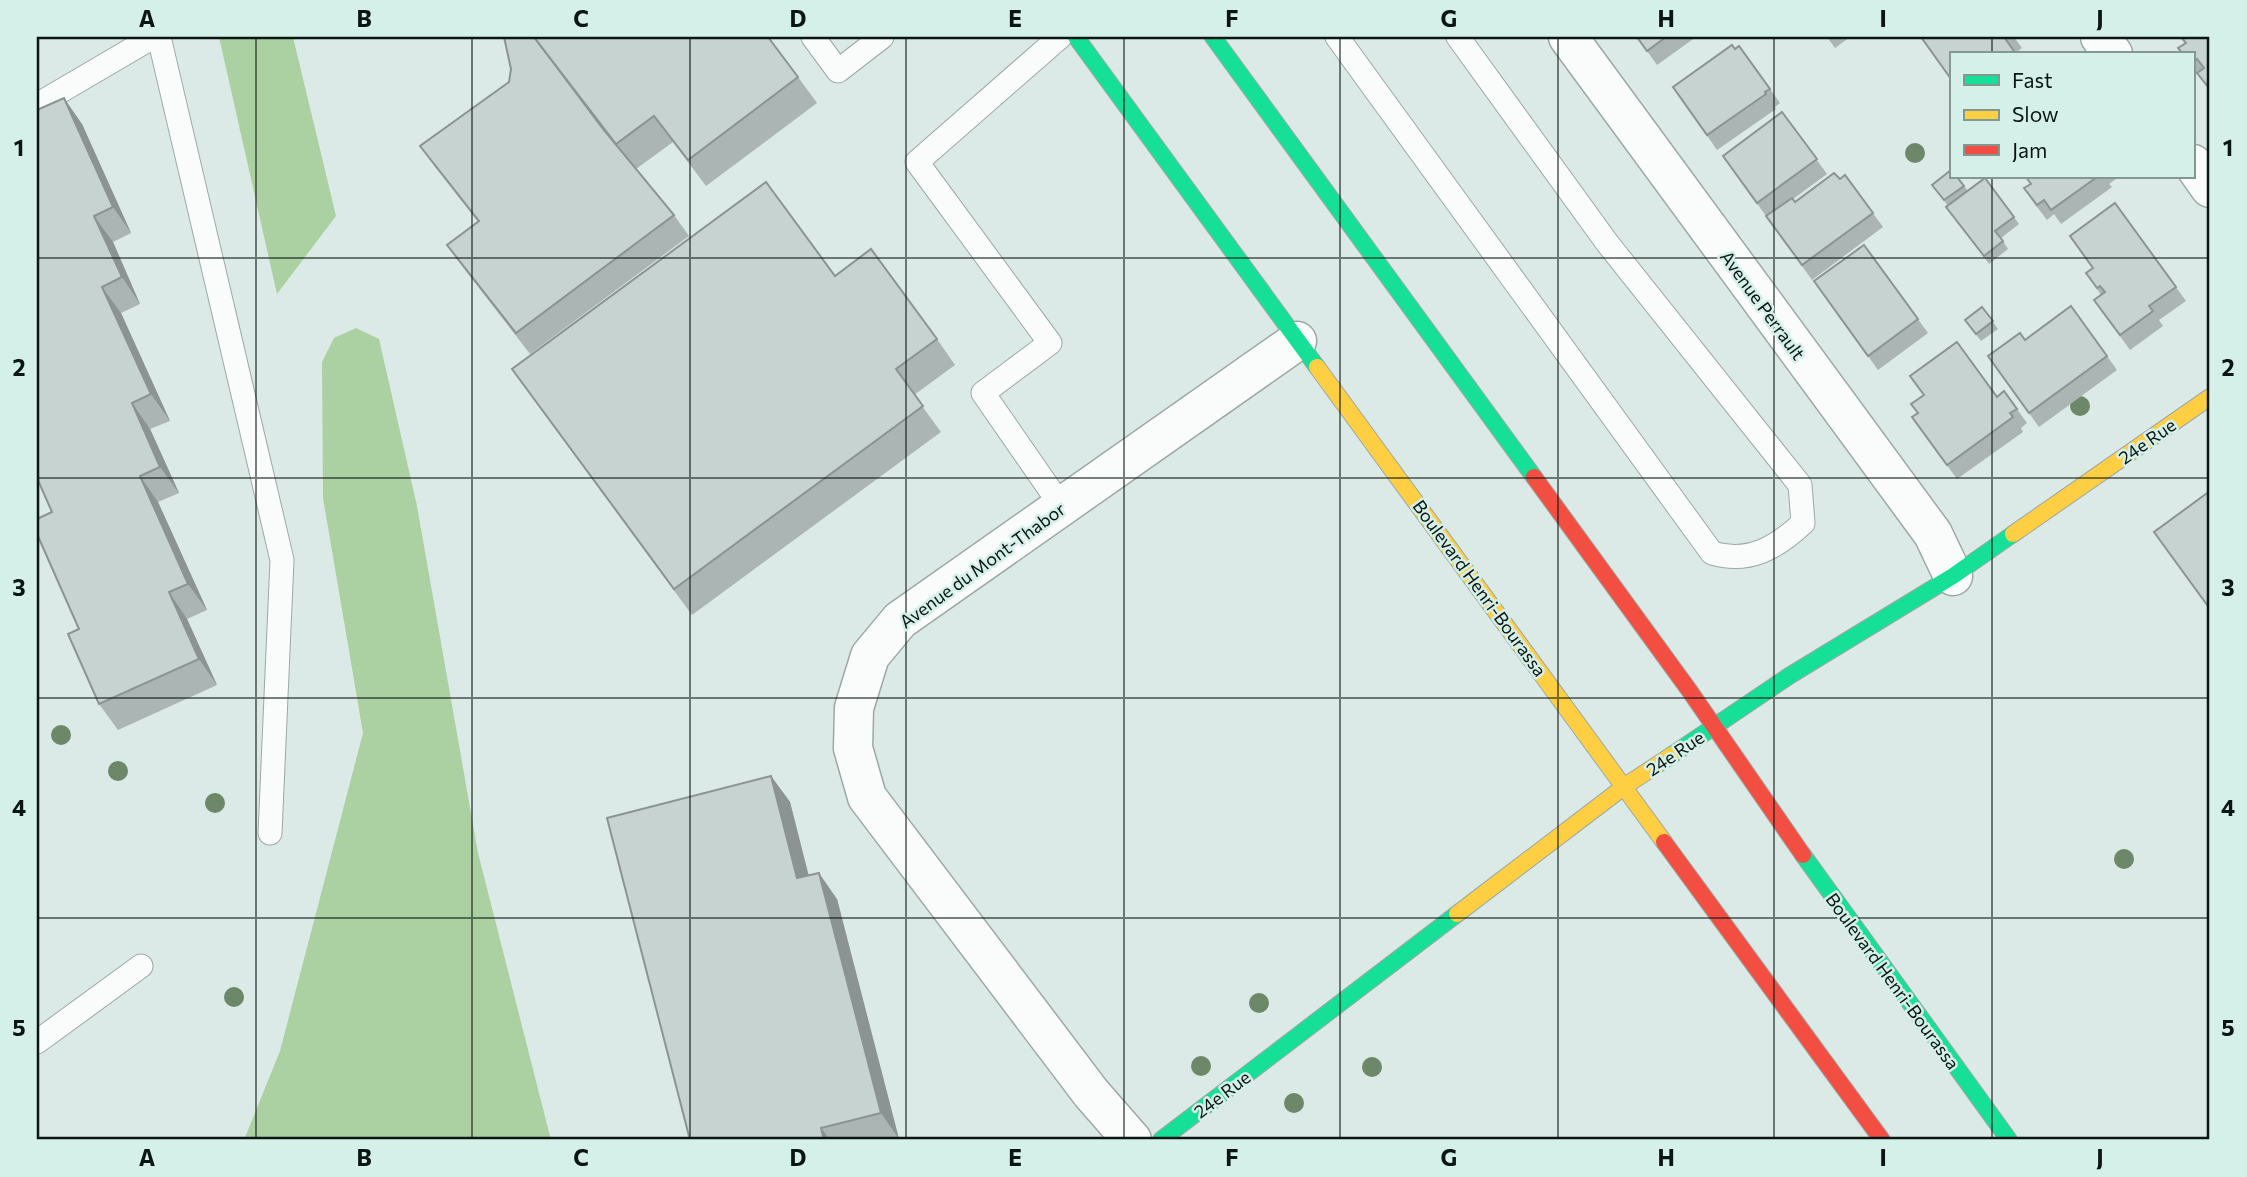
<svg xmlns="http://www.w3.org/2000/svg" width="2247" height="1177" font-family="Commissioner,sans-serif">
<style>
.forest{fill:#abd1a3}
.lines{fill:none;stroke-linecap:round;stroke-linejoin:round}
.lane-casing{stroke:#9da8a5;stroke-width:25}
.street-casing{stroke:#9da8a5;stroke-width:41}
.fast-casing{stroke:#9da8a5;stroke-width:18}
.slow-casing{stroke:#9da8a5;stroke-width:18}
.jam-casing{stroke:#9da8a5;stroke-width:18}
.lane{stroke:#fafcfb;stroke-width:23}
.street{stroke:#fafcfb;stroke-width:38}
.fast{stroke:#16e098;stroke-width:16}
.slow{stroke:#ffcf43;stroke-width:16}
.jam{stroke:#f24e42;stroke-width:16}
.tree{fill:#6d8868}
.wall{fill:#abb5b4}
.shaded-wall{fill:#8b9492}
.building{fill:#c7d3d1;stroke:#8b9492;stroke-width:2}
.grid{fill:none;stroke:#0b1513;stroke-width:2;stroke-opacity:0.55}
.labels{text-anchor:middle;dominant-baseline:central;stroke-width:5;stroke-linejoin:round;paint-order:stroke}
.street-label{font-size:18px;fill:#0b1513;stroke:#d5f0e9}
.neatline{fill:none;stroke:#0b1513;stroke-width:2.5}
.grid-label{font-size:23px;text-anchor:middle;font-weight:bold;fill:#0b1513}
</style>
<rect width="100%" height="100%" fill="#dbeae6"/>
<g class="forest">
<path d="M219,37h74l43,179 -59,78z"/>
<path d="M356,328l23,11 38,167 61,347 73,287h-307l36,-89 83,-318 -40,-235 -1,-136 12,-24z"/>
</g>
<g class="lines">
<defs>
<g id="lane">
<path d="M159,37l123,523 -12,273"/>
<path d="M813,37l25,34 44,-34"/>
<path d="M1060,37l-143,125 133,181 -67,50 79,114"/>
<path d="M1337,37l375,516c37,11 64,-5 91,-30l-3,-38 -192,-241 -150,-207"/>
<path d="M37,105l116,-68"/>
<path d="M37,1042l104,-76"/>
</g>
<g id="street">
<path d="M1568,37l365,497 20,42"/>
<path d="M2100,37l13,17"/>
<path d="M2193,164l17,24"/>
<path d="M1132,1140l-41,-47 -224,-296 -14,-49 1,-40 16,-52 30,-36 397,-279"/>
</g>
<g id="fast">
<path d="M1076,37l241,330"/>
<path d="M1213,37l321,440"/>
<path d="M1672,755l117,-79 164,-100 60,-42"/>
<path d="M1803,855l206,285"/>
<path d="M1161,1140l296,-226"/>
</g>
<g id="slow">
<path d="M1317,367l347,475"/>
<path d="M2013,534l197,-137"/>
<path d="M1457,914l168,-128 47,-31"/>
</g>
<g id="jam">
<path d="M1534,477l155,213 114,165"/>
<path d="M1664,842l218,298"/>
</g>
</defs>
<use href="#lane" class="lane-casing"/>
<use href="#street" class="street-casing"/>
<use href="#fast" class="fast-casing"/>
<use href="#slow" class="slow-casing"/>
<use href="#jam" class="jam-casing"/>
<use href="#lane" class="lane"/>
<use href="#street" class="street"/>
<use href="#fast" class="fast"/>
<use href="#slow" class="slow"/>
<use href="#jam" class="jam"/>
</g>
<g class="tree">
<circle cx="1915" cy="153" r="10"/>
<circle cx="2080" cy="406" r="10"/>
<circle cx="61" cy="735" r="10"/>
<circle cx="118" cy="771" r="10"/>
<circle cx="215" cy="803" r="10"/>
<circle cx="2124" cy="859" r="10"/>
<circle cx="234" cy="997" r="10"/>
<circle cx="1259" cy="1003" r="10"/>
<circle cx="1201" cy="1066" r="10"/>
<circle cx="1372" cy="1067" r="10"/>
<circle cx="1294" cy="1103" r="10"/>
</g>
<g class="wall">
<path d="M1637,37h59l-39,28z"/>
<path d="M1827,37h23l-15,11z"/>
<path d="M1921,37h93l8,11 -7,5z"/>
<path d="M2210,37v54l-17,-23v-14z"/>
<path d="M1735,49l35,40 10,14 -5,4 1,2 -59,41 -44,-63z"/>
<path d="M511,69l287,8 19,26 -111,83 -33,-44 -37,27 38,46 15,21 -159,118 -68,-88 -15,-21 31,-23 -43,-55 -15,-21 89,-64z"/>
<path d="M1782,112l45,62 -34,25 2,3 45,-23 5,-4 38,52 -71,53 -89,-124z"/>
<path d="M82,124l49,109 -18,9 27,62 -19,9 49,108 -20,8 29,64 -21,9 49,108 -20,9 30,66 -99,45 -19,-26 -20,-75 -27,-117 -14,-73z"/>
<path d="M1957,177l11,14 17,-13 34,46 -18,14 7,11 -19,15 -37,-50 -4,-8 -16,-21z"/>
<path d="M2026,177h88l2,2 -7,5 3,3 -51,37 -7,-10 -7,6 -13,-17 -10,-15 7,-4z"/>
<path d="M2115,203l71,98 -27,19 4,6 -33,24 -36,-50 7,-5 -15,-22 7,-5z"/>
<path d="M1864,245l64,88 -50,37 -64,-89z"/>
<path d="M835,276l102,63 18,26 -41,30 27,37 -249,183 -180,-246z"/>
<path d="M2071,306l46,64 -78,57 -51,-71 37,-16z"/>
<path d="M1982,307l16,22 -17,12 -16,-21z"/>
<path d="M2004,391l23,32 -6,5 2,4 -66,47 -45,-62 6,-3 79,-17z"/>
<path d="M771,776l19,26 18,73 29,24 62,240 -209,1z"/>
</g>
<g class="shaded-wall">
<path d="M64,98l18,26 49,109 -18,-26z"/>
<path d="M94,216l19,26 27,62 -18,-27z"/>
<path d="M102,287l19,26 49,108 -19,-27z"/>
<path d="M132,403l18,26 29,64 -19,-26z"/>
<path d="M140,476l18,26 49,108 -19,-26z"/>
<path d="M169,592l18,27 30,66 -18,-26z"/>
<path d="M771,776l19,26 26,102 -19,-26z"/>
<path d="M819,873l18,26 62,240 -18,-26z"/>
<path d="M821,1128l9,12h-6z"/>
</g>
<g class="building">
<path d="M504,37h30l69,92 71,86 -158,118 -69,-88 32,-24 -59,-75 89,-64 2,-13z"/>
<path d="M534,37h234l30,40 -110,83 -34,-44 -38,28z"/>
<path d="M1637,37h29l-19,14z"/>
<path d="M1921,37h83l12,17h-65v25z"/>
<path d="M2181,37h29v50l-1,1 -12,-15 7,-5 -7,-9 -4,3v-8h-10l-5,-6 8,-5z"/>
<path d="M1732,45l3,4 4,-3 31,43 -5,3 1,2 -59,41 -34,-48z"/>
<path d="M64,98l49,109 -19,9 28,61 -20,10 49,107 -19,9 28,64 -20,9 48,108 -19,8 30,67 -100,45 -31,-70 11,-5 -42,-95v-15l15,-7 -15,-34v-368z"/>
<path d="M1782,112l35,47 -60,44 -34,-47z"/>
<path d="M1951,170v7h6l7,9 -20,14 -12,-15z"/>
<path d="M1834,173l6,6 5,-4 28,38 -71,52 -36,-49 26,-18 3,4z"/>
<path d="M2026,177h71l-46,33 -7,-10 -7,5 -13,-17 7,-4z"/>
<path d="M1985,178l29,39 -19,14 8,10 -19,15 -38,-49z"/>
<path d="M766,182l69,94 36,-27 66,90 -41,30 27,37 -249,183 -162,-220z"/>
<path d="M2115,203l61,84 -27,19 4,5 -33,24 -26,-35 11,-8 -5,-6 -3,2 -11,-15 7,-5 -23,-32z"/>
<path d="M1864,245l54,74 -50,37 -54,-75z"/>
<path d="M2071,306l36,50 -78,57 -41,-57 32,-23 5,7z"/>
<path d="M1982,307l11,14 -17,13 -11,-14z"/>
<path d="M1957,342l40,55 7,-6 13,18 -7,4 3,4 -66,48 -35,-48 6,-4 -7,-9 13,-9 -14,-19z"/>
<path d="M2210,491v118l-56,-77z"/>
<path d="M771,776l26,102 22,-5 62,240 -60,15 3,12h-134l-83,-322z"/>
</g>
<path class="grid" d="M256,37v1103M472,37v1103M690,37v1103M906,37v1103M1124,37v1103M1340,37v1103M1558,37v1103M1774,37v1103M1992,37v17M1992,177v963M37,258h2173M37,478h2173M37,698h2173M37,918h2173"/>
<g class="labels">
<g class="street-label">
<text transform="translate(1763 305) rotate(54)">Avenue Perrault</text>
<text transform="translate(2147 441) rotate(-35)">24e Rue</text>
<text transform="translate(982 565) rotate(-36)">Avenue du Mont-Thabor</text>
<text transform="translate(1480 588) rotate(54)">Boulevard Henri-Bourassa</text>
<text transform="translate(1675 753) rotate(-34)">24e Rue</text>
<text transform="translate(1893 981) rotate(54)">Boulevard Henri-Bourassa</text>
<text transform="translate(1222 1094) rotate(-37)">24e Rue</text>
</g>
</g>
<rect width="2247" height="1177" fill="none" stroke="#d5f0e9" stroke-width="77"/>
<rect x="1950" y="52" width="245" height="126" fill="#d5f0e9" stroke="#849893" stroke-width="2"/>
<rect x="1964" y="75" width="35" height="10" fill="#16e098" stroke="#849893" stroke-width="2"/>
<text x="2012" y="88" font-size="21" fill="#0b1513">Fast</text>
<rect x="1964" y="110" width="35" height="10" fill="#ffcf43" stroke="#849893" stroke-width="2"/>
<text x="2012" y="122" font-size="21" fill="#0b1513">Slow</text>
<rect x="1964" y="145" width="35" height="10" fill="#f24e42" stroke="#849893" stroke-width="2"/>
<text x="2012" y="158" font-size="21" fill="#0b1513">Jam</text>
<rect x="38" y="38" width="2170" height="1100" class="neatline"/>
<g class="grid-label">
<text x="147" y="27">A</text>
<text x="364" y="27">B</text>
<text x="581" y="27">C</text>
<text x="798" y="27">D</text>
<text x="1015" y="27">E</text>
<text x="1232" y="27">F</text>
<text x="1449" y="27">G</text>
<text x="1666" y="27">H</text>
<text x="1883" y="27">I</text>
<text x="2100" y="27">J</text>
<text x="19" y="156">1</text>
<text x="2228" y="156">1</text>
<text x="19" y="376">2</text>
<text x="2228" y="376">2</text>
<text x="19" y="596">3</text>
<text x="2228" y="596">3</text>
<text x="19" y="816">4</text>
<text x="2228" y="816">4</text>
<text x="19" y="1036">5</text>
<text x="2228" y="1036">5</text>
<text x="147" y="1166">A</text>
<text x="364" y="1166">B</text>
<text x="581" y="1166">C</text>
<text x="798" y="1166">D</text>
<text x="1015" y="1166">E</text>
<text x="1232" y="1166">F</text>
<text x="1449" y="1166">G</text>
<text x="1666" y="1166">H</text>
<text x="1883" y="1166">I</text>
<text x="2100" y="1166">J</text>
</g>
</svg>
